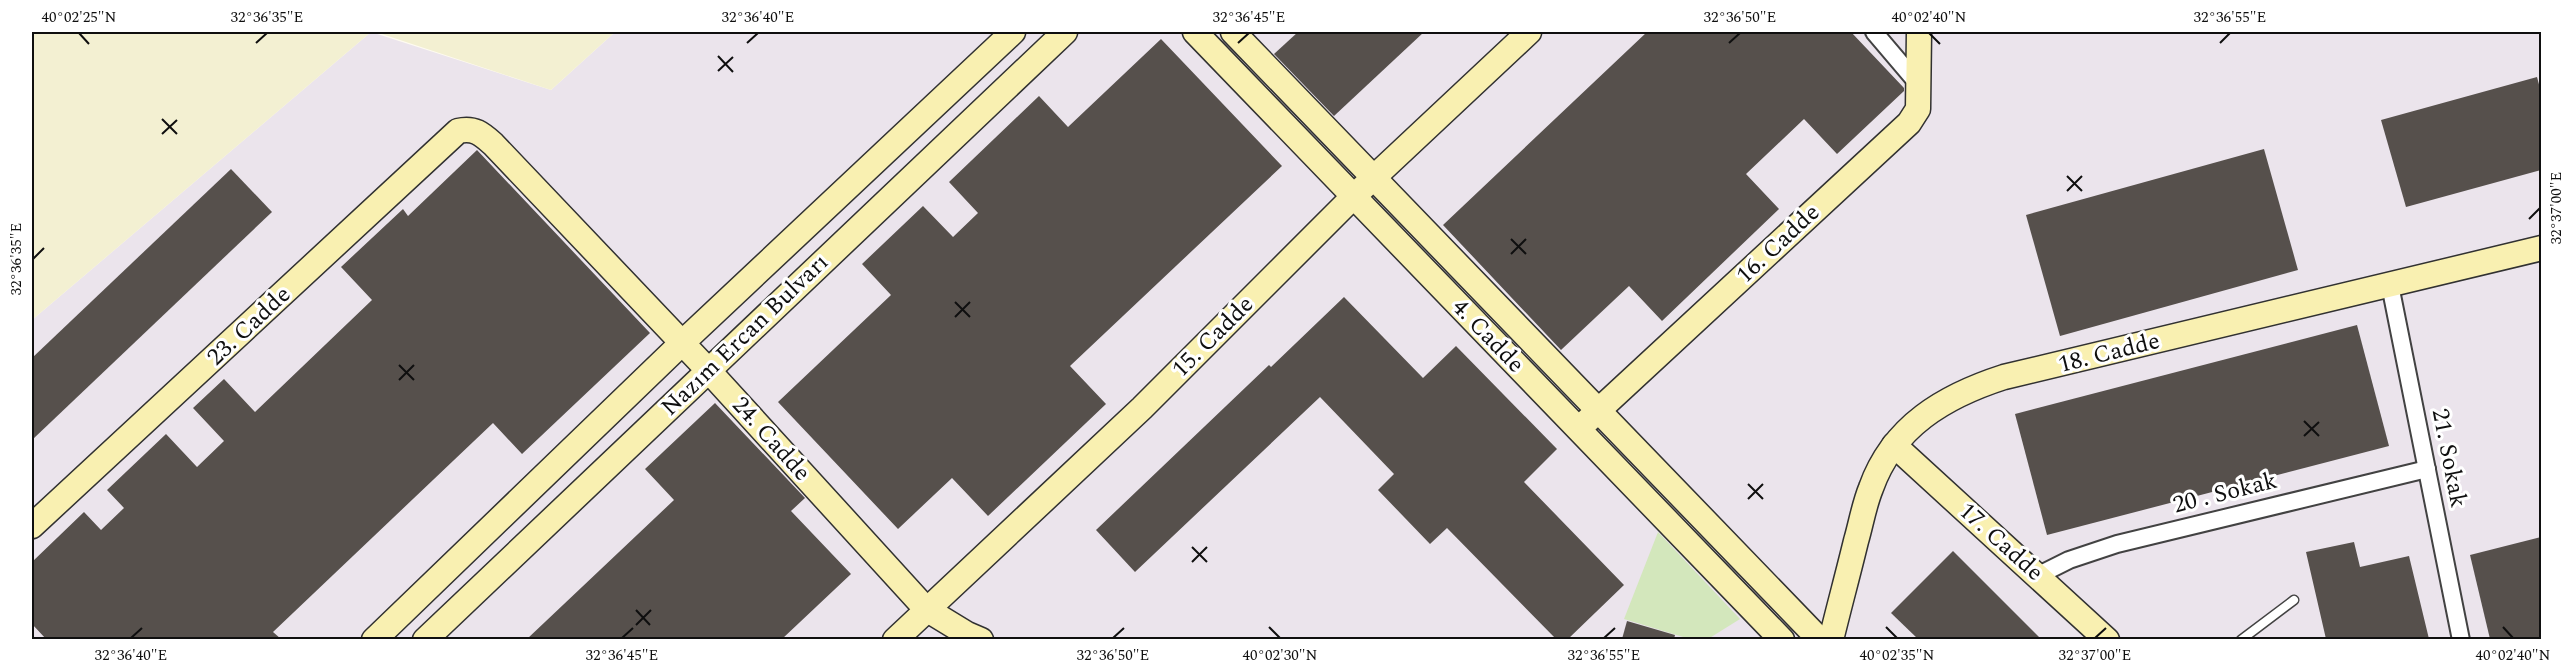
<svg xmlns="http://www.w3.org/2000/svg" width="2573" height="671" font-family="Spectral,serif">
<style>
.industrial{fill:#ebe4ec}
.farmland{fill:#f3f0d2}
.green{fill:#d3e7bc}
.building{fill:#56504c}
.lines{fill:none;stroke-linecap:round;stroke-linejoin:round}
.lane-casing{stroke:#424242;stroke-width:11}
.street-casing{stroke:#424242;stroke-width:20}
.secondary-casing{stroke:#313131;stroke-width:27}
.lane{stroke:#fff;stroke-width:8}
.street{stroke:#fff;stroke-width:16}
.secondary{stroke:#f9f0b1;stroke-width:24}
.ticks{fill:none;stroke:#0f0f0f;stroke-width:2}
.labels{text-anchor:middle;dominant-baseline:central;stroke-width:6;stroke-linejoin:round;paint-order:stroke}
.street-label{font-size:24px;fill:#0f0f0f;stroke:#fff}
.neatline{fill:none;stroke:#0f0f0f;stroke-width:2}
.ticks-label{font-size:15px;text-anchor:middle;fill:#0f0f0f}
</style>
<rect width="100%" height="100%" fill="#fefbf1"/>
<path class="industrial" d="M371,32l180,58 64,-58h1926v607h-2509v-319z"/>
<g class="farmland">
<path d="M32,32h339l-339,288z"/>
<path d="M376,32h239l-64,58z"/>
</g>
<path class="green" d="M1658,532l82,87 -32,20 -15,1 -69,-21z"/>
<g class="building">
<path d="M1298,32h126l-90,84 -60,-62z"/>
<path d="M1647,32h204l53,56v3l-67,63 -33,-35 -58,55 33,35 -117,112 -33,-35 -68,64 -118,-125z"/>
<path d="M1161,39l121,127 -212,200 36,38 -118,112 -36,-38 -54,51 -120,-127 113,-107 -29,-31 61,-58 30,31 25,-24 -29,-31 90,-86 29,31z"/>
<path d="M2537,77l4,15v78l-135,37 -25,-87z"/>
<path d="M2264,149l34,121 -238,66 -34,-121z"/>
<path d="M477,150l173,183 -128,121 -29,-31 -220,209 8,7h-235l-14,-15v-62l52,-50 17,18 23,-22 -17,-18 59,-56 31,33 27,-26 -31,-33 31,-29 31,33 117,-112 -31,-33 62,-58 5,7z"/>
<path d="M231,169l41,43 -240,228v-82z"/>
<path d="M1344,297l79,81 33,-32 101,103 -33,33 100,103 -56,54h-12l-109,-111 -17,16 -52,-54 16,-16 -74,-77 -185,175 -39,-42 173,-165 2,2z"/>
<path d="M2357,325l32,121 -342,89 -32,-121z"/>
<path d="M715,403l90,95 -14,13 60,63 -69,65h-255l147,-139 -29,-31z"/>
<path d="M2541,537v102h-51l-20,-84z"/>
<path d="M2354,542l6,25 49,-11 20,83h-103l-20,-87z"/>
<path d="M1953,551l88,88h-123l-27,-26z"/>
<path d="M1627,621l48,14 -1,4h-52z"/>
</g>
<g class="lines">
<defs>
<path id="lane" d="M2241,640l53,-40"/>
<g id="street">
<path d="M1874,32l45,53"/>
<path d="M2390,285l71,355"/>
<path d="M2039,575l30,-15 48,-16 310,-75"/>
</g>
<g id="secondary">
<path d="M1195,32l587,608"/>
<path d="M1233,32l587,608"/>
<path d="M1586,422l323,-299 9,-14 1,-77"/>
<path d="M1894,445l213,195"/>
<path d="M32,526l426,-395c16,-4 24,3 35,13l215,226 218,239 41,25 14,6"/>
<path d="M374,640l308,-297 331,-311"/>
<path d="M425,640l640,-608"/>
<path d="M895,640l247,-232 211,-211 176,-165"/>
<path d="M1831,640c8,-33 17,-66 25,-99 5,-17 8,-36 15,-53 22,-62 74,-92 133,-111l538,-129"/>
</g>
</defs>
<use href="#lane" class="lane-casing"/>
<use href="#street" class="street-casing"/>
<use href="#secondary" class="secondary-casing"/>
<use href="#lane" class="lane"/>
<use href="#street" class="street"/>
<use href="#secondary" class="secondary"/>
</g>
<path class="ticks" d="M79,33l10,11M1929,33l11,11M256,43l11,-10M747,43l11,-10M1238,43l11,-10M1729,43l11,-10M2220,43l10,-10M718,56l15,16M718,71l15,-14M162,119l15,15M162,134l15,-14M2067,176l15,15M2067,191l15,-15M2529,219l11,-11M1511,239l15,15M1511,254l15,-15M33,259l11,-11M955,302l15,15M955,317l15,-15M399,365l15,15M399,380l15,-15M2304,421l15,15M2304,436l15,-14M1748,484l15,15M1748,499l15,-15M1192,547l15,15M1192,562l15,-15M636,610l14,15M636,625l15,-15M1269,627l11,11M1886,627l11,11M2503,627l10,11M131,638l11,-10M622,638l11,-10M1113,638l11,-10M1604,638l11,-10M2095,638l11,-10"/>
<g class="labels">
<g class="street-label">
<text transform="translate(1778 244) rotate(-43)">16. Cadde</text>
<text transform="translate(249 326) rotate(-43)">23. Cadde</text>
<text transform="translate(745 335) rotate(-44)">Nazım Ercan Bulvarı</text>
<text transform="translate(1488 336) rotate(46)">4. Cadde</text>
<text transform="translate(1213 337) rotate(-45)">15. Cadde</text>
<text transform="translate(2109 353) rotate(-14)">18. Cadde</text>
<text transform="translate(771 439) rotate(48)">24. Cadde</text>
<text transform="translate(2449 458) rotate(79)">21. Sokak</text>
<text transform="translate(2225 493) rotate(-14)">20 . Sokak</text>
<text transform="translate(2001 542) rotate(42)">17. Cadde</text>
</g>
</g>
<rect width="2573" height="671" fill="none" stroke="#ffffff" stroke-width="66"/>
<rect x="33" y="33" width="2507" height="605" class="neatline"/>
<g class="ticks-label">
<text x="79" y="22">40°02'25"N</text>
<text x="267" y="22">32°36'35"E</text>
<text x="758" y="22">32°36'40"E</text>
<text x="1249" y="22">32°36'45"E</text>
<text x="1740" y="22">32°36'50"E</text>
<text x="1929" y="22">40°02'40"N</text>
<text x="2230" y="22">32°36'55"E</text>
<text transform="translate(2556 208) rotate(-90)" y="5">32°37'00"E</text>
<text transform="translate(16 259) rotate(-90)" y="5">32°36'35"E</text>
<text x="131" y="660">32°36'40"E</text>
<text x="622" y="660">32°36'45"E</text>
<text x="1113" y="660">32°36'50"E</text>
<text x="1280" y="660">40°02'30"N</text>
<text x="1604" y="660">32°36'55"E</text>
<text x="1897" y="660">40°02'35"N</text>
<text x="2095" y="660">32°37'00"E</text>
<text x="2513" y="660">40°02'40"N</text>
</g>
</svg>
